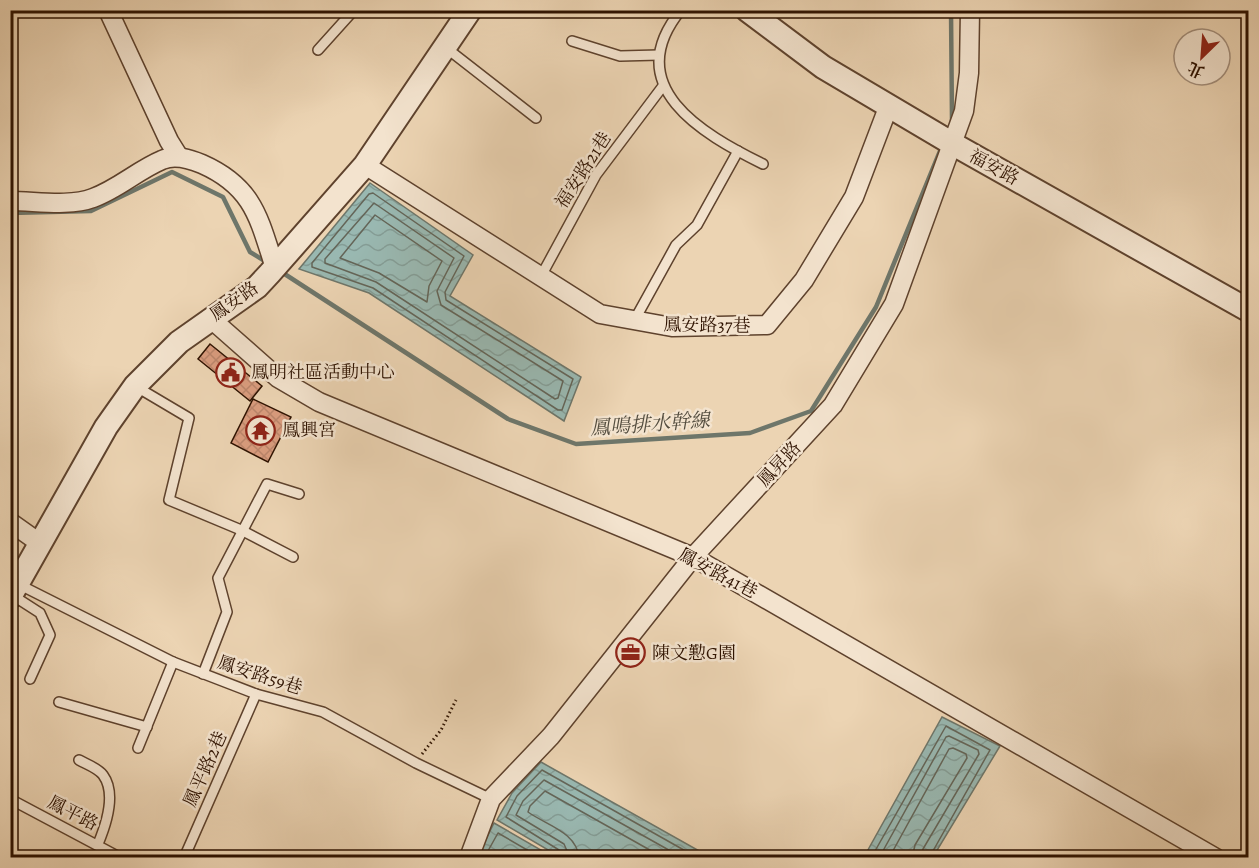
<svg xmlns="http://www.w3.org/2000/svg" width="1259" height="868" font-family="Alegreya,'Noto Serif TC',serif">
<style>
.water{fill:url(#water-waves);stroke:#6e766a;stroke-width:1.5}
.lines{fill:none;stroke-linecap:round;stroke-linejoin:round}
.shore{stroke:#646558;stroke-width:1.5}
.stream{stroke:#6e766a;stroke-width:4.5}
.building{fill:url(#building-cross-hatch);stroke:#2e1200;stroke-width:1.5}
.service-casing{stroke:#5e422d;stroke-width:12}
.minor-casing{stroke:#5e422d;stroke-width:21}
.tertiary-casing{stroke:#5e422d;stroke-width:26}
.path{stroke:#2e1200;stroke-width:3;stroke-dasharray:1.5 3;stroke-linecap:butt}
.service{stroke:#f3e3ce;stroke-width:9}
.minor{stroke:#f3e3ce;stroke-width:18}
.tertiary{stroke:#f3e3ce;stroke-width:22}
.labels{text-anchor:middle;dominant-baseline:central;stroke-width:5;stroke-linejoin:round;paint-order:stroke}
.street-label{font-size:18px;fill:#2e1200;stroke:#f3e3ce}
.poi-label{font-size:18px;fill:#2e1200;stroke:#f3e3ce;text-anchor:start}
.water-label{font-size:20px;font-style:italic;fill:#534c3e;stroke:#f3e3ce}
</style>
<defs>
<pattern id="water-waves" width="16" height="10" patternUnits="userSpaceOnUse" patternTransform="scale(1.5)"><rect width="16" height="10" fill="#99b8b1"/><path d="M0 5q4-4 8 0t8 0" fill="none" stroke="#849d96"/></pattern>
<pattern id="building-cross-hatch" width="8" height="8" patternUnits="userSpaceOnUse" patternTransform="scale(1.5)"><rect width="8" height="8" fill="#db9d7f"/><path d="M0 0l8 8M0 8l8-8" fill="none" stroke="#bc866c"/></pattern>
</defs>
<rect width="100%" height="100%" fill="#ecd4b3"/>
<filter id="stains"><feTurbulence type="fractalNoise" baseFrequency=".00333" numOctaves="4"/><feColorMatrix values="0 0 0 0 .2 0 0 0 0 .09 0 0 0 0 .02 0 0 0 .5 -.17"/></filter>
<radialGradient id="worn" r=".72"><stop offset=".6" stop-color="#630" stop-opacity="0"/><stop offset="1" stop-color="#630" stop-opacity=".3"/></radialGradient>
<g class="water">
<path d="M370,183l103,72 -23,41 131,81 -17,44 -195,-128 -70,-24z"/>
<path d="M942,717l58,29 -67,111h-69z"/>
<path d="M541,762l169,95h-150l-63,-37 15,-27z"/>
<path d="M494,823l59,34 -76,1z"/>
</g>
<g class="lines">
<g class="shore">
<path d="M373,193l91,63 -19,36 1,8 127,79 -11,31h-4l-185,-122 -61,-21v-4l57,-69z"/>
<path d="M374,203l80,55 -17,33 4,14 122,76 -5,17 -3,1 -179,-117 -51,-19v-4z"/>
<path d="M375,215l67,46 -13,25 -2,16 -48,-29 -39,-15z"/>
<path d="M484,858l14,-25 43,25"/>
<path d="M562,858l-3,-8 -53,-33 11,-21 25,-26 156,88"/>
<path d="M570,858l-6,-14 -48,-29 7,-14 21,-21 139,78"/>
<path d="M579,858c-2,-26 -33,-33 -51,-46l2,-6 15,-15 119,67"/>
<path d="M871,858l75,-132 44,24 -61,108"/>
<path d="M879,858l67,-121 3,-1 29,14 1,4 -56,95 -2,9"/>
<path d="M889,858l60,-109 4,-1 13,6 1,4 -52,87 -3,13"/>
</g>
<g class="stream">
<path d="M951,10l1,112"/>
<path d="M10,213l81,-2 81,-39 51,25 27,55 18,11"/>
<path d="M280,271l228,148 68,25 174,-11 61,-22 65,-104 66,-161"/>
</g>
</g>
<g class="building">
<path d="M210,344l52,42 -12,15 -52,-42z"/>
<path d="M253,399l38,18 -23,45 -37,-19z"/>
</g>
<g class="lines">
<defs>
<g id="service">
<path d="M681,10c-62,76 21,124 82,154"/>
<path d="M572,41l48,15 39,-1"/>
<path d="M445,47l91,71"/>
<path d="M318,50l36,-40"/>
<path d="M540,278l56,-103 67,-89"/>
<path d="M634,321l42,-76 21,-20 41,-74"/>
<path d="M135,386l54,32 -20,82 72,30 52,27"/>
<path d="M18,584l155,78 83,32 67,18 93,51 75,36"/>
<path d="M12,595l28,18 10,22 -20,44"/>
<path d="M203,674l24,-62 -9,-34 49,-94 32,10"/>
<path d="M59,702l88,25"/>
<path d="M138,748l35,-86"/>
<path d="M79,760c7,4 19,8 24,15 14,19 3,50 -5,69"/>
<path d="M10,799l111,59"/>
<path d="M184,858l72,-164"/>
</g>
<g id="minor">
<path d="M108,10l61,131 10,16"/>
<path d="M365,165l235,149 72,13 95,-2 37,-45 50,-83 35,-92"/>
<path d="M10,201c26,0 59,6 83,-3 25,-9 45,-28 69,-38 13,-6 28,-1 40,4 52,23 57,55 73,104"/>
<path d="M210,318l68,60 41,24 374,155 523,301"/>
<path d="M10,522l24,17 4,8"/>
<path d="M469,858l22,-59 60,-63 142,-179 140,-152 61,-101 70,-193 5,-38 1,-63"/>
</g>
<g id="tertiary">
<path d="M747,10l76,57 130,77 295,166"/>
<path d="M10,597l96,-170 29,-41 44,-44 78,-55 13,-14 95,-108 105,-155"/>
</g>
</defs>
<use href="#service" class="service-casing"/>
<use href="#minor" class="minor-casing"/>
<use href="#tertiary" class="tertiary-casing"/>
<path class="path" d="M422,754l19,-24 15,-30"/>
<use href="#service" class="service"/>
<use href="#minor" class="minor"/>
<use href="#tertiary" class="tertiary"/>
</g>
<defs>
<symbol id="civic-ring" viewBox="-11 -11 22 22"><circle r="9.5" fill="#f3e3ce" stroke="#8f2418" stroke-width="1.5"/><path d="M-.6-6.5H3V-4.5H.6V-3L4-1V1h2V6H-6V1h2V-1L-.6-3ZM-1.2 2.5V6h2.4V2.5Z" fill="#8f2418"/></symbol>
<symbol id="temple-ring" viewBox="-11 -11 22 22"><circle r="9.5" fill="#f3e3ce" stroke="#8f2418" stroke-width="1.5"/><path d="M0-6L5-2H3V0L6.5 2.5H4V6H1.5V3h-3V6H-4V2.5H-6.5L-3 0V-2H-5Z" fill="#8f2418"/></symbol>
<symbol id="office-ring" viewBox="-11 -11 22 22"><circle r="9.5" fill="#f3e3ce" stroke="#8f2418" stroke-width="1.5"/><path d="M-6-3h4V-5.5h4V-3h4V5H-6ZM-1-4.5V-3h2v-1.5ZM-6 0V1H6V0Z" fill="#8f2418"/></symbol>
</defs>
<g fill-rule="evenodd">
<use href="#civic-ring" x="214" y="356" width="33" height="33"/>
<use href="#temple-ring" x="244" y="414" width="33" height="33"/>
<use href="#office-ring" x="614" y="636" width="33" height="33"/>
</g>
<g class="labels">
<g class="street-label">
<text transform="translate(994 167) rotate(29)">福安路</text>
<text transform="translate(583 170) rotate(-57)">福安路21巷</text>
<text transform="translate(234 301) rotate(-35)">鳳安路</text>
<text transform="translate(707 325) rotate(1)">鳳安路37巷</text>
<text transform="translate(779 464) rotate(-47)">鳳昇路</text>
<text transform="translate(718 573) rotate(28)">鳳安路41巷</text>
<text transform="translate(260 675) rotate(18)">鳳安路59巷</text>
<text transform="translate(205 769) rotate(-66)">鳳平路2巷</text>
<text transform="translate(73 813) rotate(27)">鳳平路</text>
</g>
<g class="poi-label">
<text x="251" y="372">鳳明社區活動中心</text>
<text x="282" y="430">鳳興宮</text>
<text x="652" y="653">陳文懃G園</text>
</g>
<g class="water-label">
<text transform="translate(650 424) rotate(-4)">鳳鳴排水幹線</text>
</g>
</g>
<rect width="1259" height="868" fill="none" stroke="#ecd4b3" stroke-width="36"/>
<rect x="12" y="12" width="1235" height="844" fill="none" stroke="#2e1200" stroke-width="3"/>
<rect x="18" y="18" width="1223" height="832" fill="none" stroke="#2e1200" stroke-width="1.5"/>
<g transform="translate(1202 57) rotate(205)"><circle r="28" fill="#f3e3ce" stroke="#a48f7c" stroke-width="1.5"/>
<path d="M0-4.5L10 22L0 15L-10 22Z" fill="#8f2418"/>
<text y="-9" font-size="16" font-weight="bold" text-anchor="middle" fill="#2e1200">北</text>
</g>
<rect width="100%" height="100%" filter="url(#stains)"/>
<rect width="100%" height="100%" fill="url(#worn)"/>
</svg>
